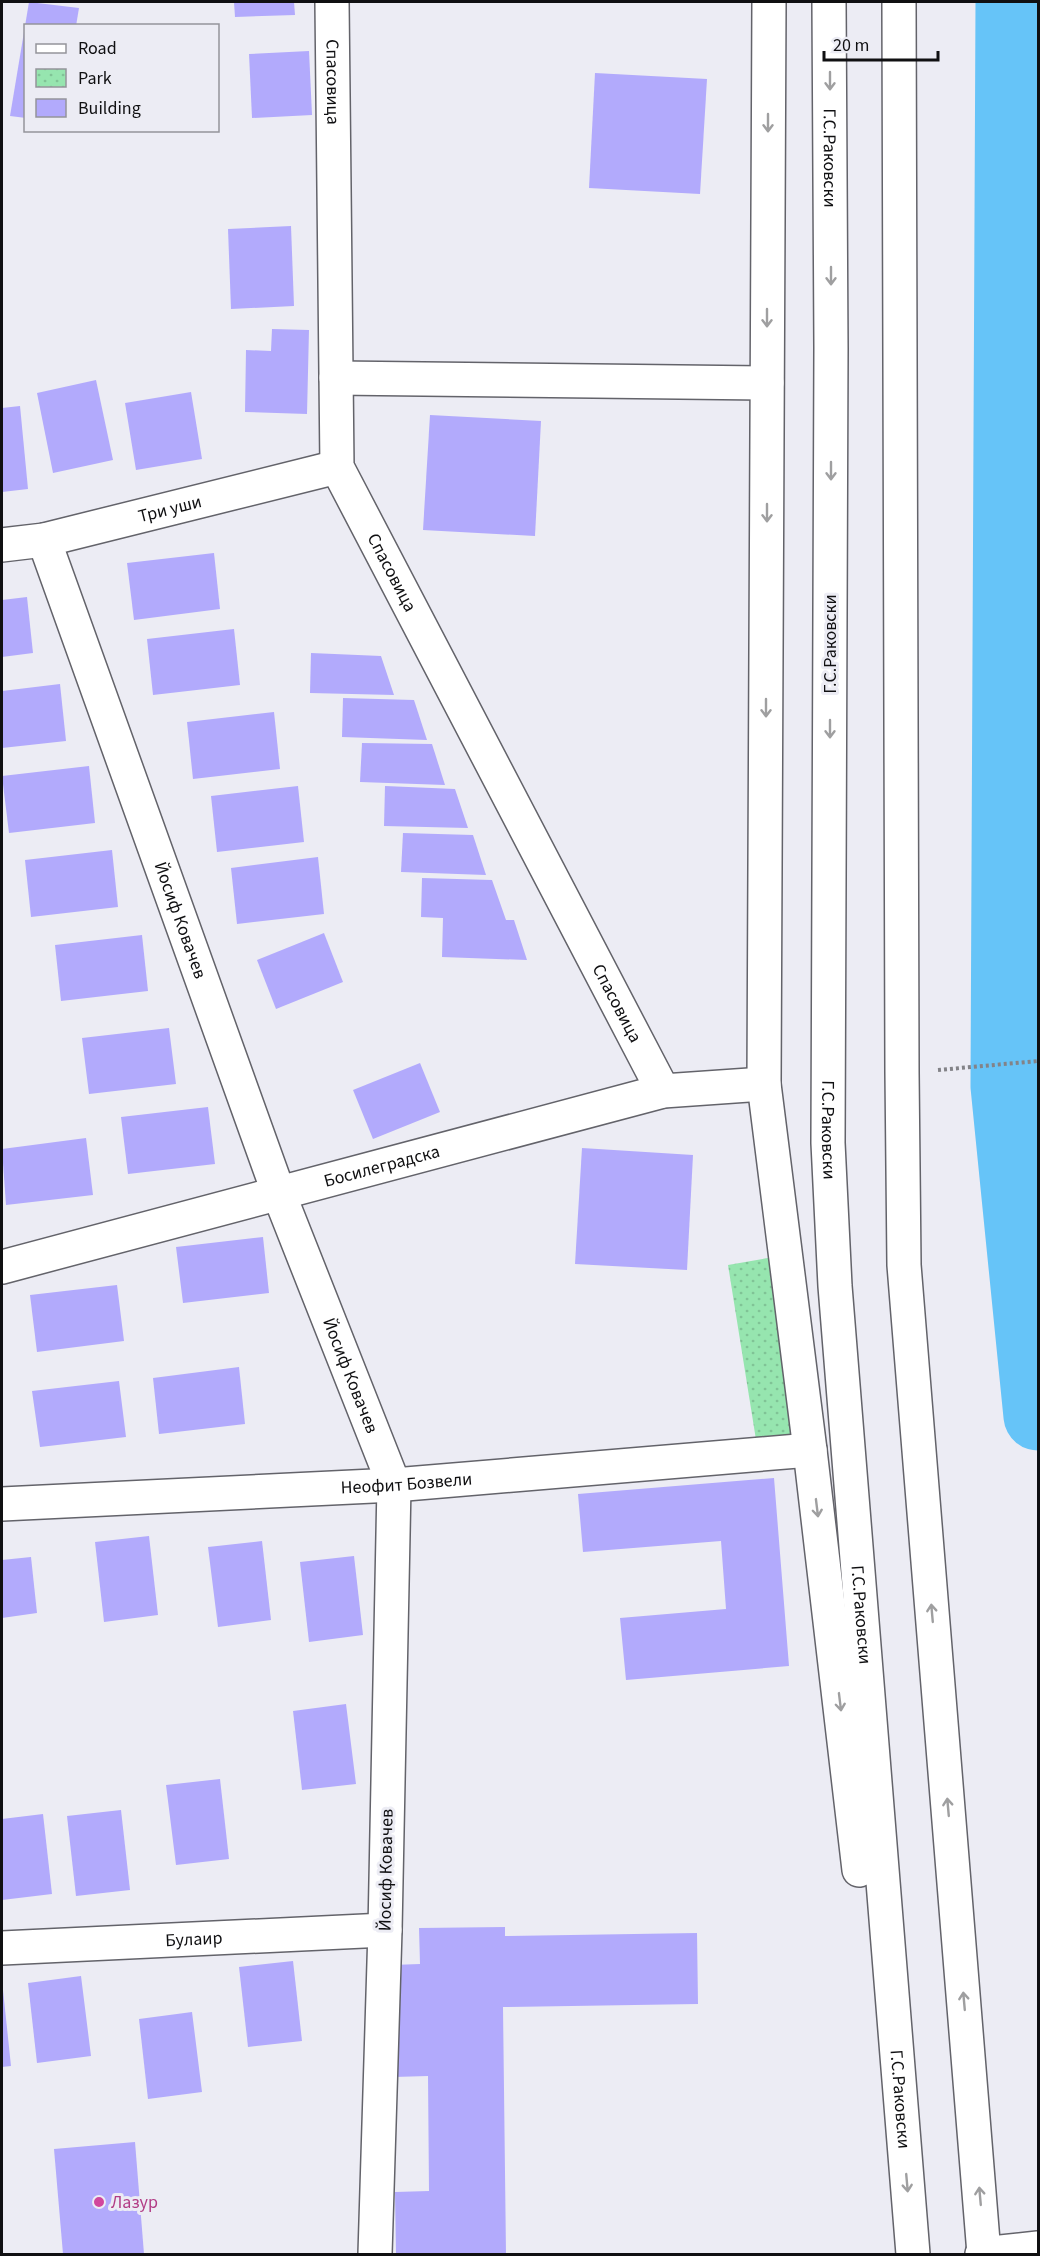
<svg xmlns="http://www.w3.org/2000/svg" width="1040" height="2256" font-family="'Source Sans 3',sans-serif">
<style>
.park{fill:url(#park-dots)}
.lines{fill:none;stroke-linecap:round;stroke-linejoin:round}
.river{stroke:#66c4f8;stroke-width:69}
.building{fill:#b2aafc}
.minor-casing{stroke:#63636a;stroke-width:36}
.path{stroke:#838388;stroke-width:4;stroke-dasharray:3 3;stroke-linecap:butt}
.minor{stroke:#fff;stroke-width:33}
.oneway{stroke:#9f9fa0}
.hotel-dot{fill:#d1479c;stroke:#ececf4;stroke-width:2}
.labels{text-anchor:middle;dominant-baseline:central;stroke-width:6;stroke-linejoin:round;paint-order:stroke}
.street-label{font-size:18px;fill:#101012;stroke:#ececf4}
.hotel-label{font-size:18px;fill:#b23c85;stroke:#ececf4;text-anchor:start}
</style>
<defs>
<pattern id="park-dots" width="8" height="8" patternUnits="userSpaceOnUse" patternTransform="scale(1.5)"><rect width="8" height="8" fill="#96e5af"/><path d="M2 2h.1M6 6h.1" fill="none" stroke="#80c396" stroke-width="1.8" stroke-linecap="round"/></pattern>
</defs>
<rect width="100%" height="100%" fill="#ececf4"/>
<g class="park">
<path d="M1009,2h29v1420l-33,-336z"/>
<path d="M779,1256l23,189 -45,1 -29,-181z"/>
</g>
<g class="lines">
<path class="river" d="M1010,2l-5,1084 33,330"/>
</g>
<g class="building">
<path d="M29,2l50,6 -3,18h-51z"/>
<path d="M234,2h60l1,13 -60,2z"/>
<path d="M24,32h2v86l-16,-2z"/>
<path d="M309,51l3,64 -60,3 -3,-64z"/>
<path d="M595,73l112,6 -7,115 -111,-6z"/>
<path d="M291,226l3,80 -63,3 -3,-80z"/>
<path d="M272,329l37,1 -2,84 -62,-2 1,-62 25,1z"/>
<path d="M96,380l17,80 -60,13 -16,-80z"/>
<path d="M191,392l11,67 -66,11 -11,-67z"/>
<path d="M20,406l8,83 -26,3v-84z"/>
<path d="M430,415l111,6 -6,115 -112,-6z"/>
<path d="M214,553l6,56 -86,11 -7,-57z"/>
<path d="M27,597l6,56 -31,4v-57z"/>
<path d="M234,629l6,56 -87,10 -6,-56z"/>
<path d="M311,653l70,3 13,39 -84,-2z"/>
<path d="M60,684l6,57 -64,7v-57z"/>
<path d="M343,698l71,2 13,40 -85,-3z"/>
<path d="M274,712l6,57 -87,10 -6,-57z"/>
<path d="M362,743l70,1 13,41 -85,-3z"/>
<path d="M89,766l6,57 -86,10 -7,-57z"/>
<path d="M298,786l6,56 -87,10 -6,-56z"/>
<path d="M385,786l70,3 13,39 -84,-2z"/>
<path d="M403,833l70,2 13,40 -85,-3z"/>
<path d="M112,850l6,57 -87,10 -6,-57z"/>
<path d="M318,857l6,57 -87,10 -6,-56z"/>
<path d="M422,878l70,2 14,40h8l13,40 -85,-3 1,-39 -22,-1z"/>
<path d="M324,933l19,49 -67,27 -19,-49z"/>
<path d="M142,935l6,56 -87,10 -6,-56z"/>
<path d="M169,1028l7,56 -87,10 -7,-56z"/>
<path d="M420,1063l20,49 -67,27 -20,-49z"/>
<path d="M208,1107l7,57 -87,10 -7,-57z"/>
<path d="M86,1138l7,57 -87,10 -4,-56z"/>
<path d="M582,1148l111,7 -6,115 -112,-6z"/>
<path d="M263,1237l6,56 -86,10 -7,-56z"/>
<path d="M117,1285l7,56 -87,11 -7,-57z"/>
<path d="M239,1367l6,57 -86,10 -6,-56z"/>
<path d="M119,1381l7,56 -86,10 -8,-56z"/>
<path d="M774,1478l15,188 -163,14 -6,-62 106,-9 -5,-68 -138,11 -5,-58z"/>
<path d="M149,1536l9,79 -54,7 -9,-80z"/>
<path d="M262,1541l9,79 -53,7 -10,-80z"/>
<path d="M354,1556l9,79 -54,7 -9,-80z"/>
<path d="M31,1557l6,56 -35,5v-58z"/>
<path d="M346,1704l10,80 -54,6 -9,-79z"/>
<path d="M220,1779l9,80 -53,6 -10,-80z"/>
<path d="M121,1810l9,80 -54,6 -9,-80z"/>
<path d="M43,1814l9,80 -50,6v-81z"/>
<path d="M505,1927v9l192,-3 1,71 -195,3 3,247h-110l-1,-62 34,-1 -1,-115 -34,1 -2,-112 28,-1 -1,-36z"/>
<path d="M293,1961l9,80 -54,6 -9,-80z"/>
<path d="M81,1976l10,80 -54,7 -9,-80z"/>
<path d="M3,1990l8,76 -9,1v-76z"/>
<path d="M192,2012l10,80 -54,7 -9,-80z"/>
<path d="M135,2142l9,112h-81l-9,-105z"/>
</g>
<g class="lines">
<defs>
<g id="minor">
<path id="s1" d="M332,2l5,465 326,624"/>
<path d="M769,2l-5,1082 46,366 49,420"/>
<path id="s2" d="M829,2l2,346 -3,795 7,143 78,968"/>
<path d="M899,2l3,1070 2,193 80,989"/>
<path d="M336,378l431,5"/>
<path id="s3" d="M44,540l235,654 115,291 -9,445 -10,324"/>
<path id="s4" d="M2,545l42,-5 293,-73"/>
<path id="s5" d="M2,1267l661,-176 101,-7"/>
<path id="s6" d="M2,1504l392,-19 416,-35"/>
<path id="s7" d="M2,1948l383,-18"/>
<path d="M982,2254l56,-6"/>
</g>
</defs>
<use href="#minor" class="minor-casing"/>
<path class="path" d="M938,1070l100,-9"/>
<use href="#minor" class="minor"/>
</g>
<defs><path id="oneway-shaft" d="M-6 0H5M1.5-3L5.5 0L1.5 3" fill="none" stroke-width="1.6" stroke-linecap="round" stroke-linejoin="round" transform="scale(1.5)"/></defs>
<g class="oneway">
<use href="#oneway-shaft" transform="translate(830 81) rotate(90)"/>
<use href="#oneway-shaft" transform="translate(768 123) rotate(90)"/>
<use href="#oneway-shaft" transform="translate(831 276) rotate(90)"/>
<use href="#oneway-shaft" transform="translate(767 318) rotate(90)"/>
<use href="#oneway-shaft" transform="translate(831 471) rotate(90)"/>
<use href="#oneway-shaft" transform="translate(767 513) rotate(90)"/>
<use href="#oneway-shaft" transform="translate(766 708) rotate(90)"/>
<use href="#oneway-shaft" transform="translate(830 729) rotate(90)"/>
<use href="#oneway-shaft" transform="translate(817 1508) rotate(83)"/>
<use href="#oneway-shaft" transform="translate(932 1613) rotate(-95)"/>
<use href="#oneway-shaft" transform="translate(840 1702) rotate(83)"/>
<use href="#oneway-shaft" transform="translate(948 1807) rotate(-95)"/>
<use href="#oneway-shaft" transform="translate(964 2001) rotate(-95)"/>
<use href="#oneway-shaft" transform="translate(907 2183) rotate(85)"/>
<use href="#oneway-shaft" transform="translate(980 2196) rotate(-95)"/>
</g>
<circle class="hotel-dot" cx="99" cy="2202" r="6"/>
<g class="labels">
<g class="street-label">
<text stroke="none"><textPath href="#s1" startOffset="80">Спасовица</textPath></text>
<text stroke="none"><textPath href="#s2" startOffset="156">Г.С.Раковски</textPath></text>
<text stroke="none"><textPath href="#s4" startOffset="172">Три уши</textPath></text>
<text stroke="none"><textPath href="#s1" startOffset="584">Спасовица</textPath></text>
<text transform="translate(830 644) rotate(-90)">Г.С.Раковски</text>
<text stroke="none"><textPath href="#s3" startOffset="404">Йосиф Ковачев</textPath></text>
<text stroke="none"><textPath href="#s1" startOffset="1070">Спасовица</textPath></text>
<text stroke="none"><textPath href="#s2" startOffset="1128">Г.С.Раковски</textPath></text>
<text stroke="none"><textPath href="#s5" startOffset="393">Босилеградска</textPath></text>
<text stroke="none"><textPath href="#s3" startOffset="890">Йосиф Ковачев</textPath></text>
<text stroke="none"><textPath href="#s6" startOffset="405">Неофит Бозвели</textPath></text>
<text stroke="none"><textPath href="#s2" startOffset="1614">Г.С.Раковски</textPath></text>
<text transform="translate(386 1870) rotate(-89)">Йосиф Ковачев</text>
<text stroke="none"><textPath href="#s7" startOffset="192">Булаир</textPath></text>
<text stroke="none"><textPath href="#s2" startOffset="2100">Г.С.Раковски</textPath></text>
</g>
<g class="hotel-label">
<text x="111" y="2202">Лазур</text>
</g>
</g>
<rect width="1040" height="2256" fill="none" stroke="#101012" stroke-width="6"/>
<rect x="24" y="24" width="195" height="108" fill="#ececf4" stroke="#94949a" stroke-width="1.5"/>
<rect x="36" y="44" width="30" height="9" fill="#ffffff" stroke="#94949a" stroke-width="1.5"/>
<text x="78" y="54" font-size="18" fill="#101012">Road</text>
<rect x="36" y="69" width="30" height="18" fill="url(#park-dots)" stroke="#94949a" stroke-width="1.5"/>
<text x="78" y="84" font-size="18" fill="#101012">Park</text>
<rect x="36" y="99" width="30" height="18" fill="#b2aafc" stroke="#94949a" stroke-width="1.5"/>
<text x="78" y="114" font-size="18" fill="#101012">Building</text>
<path d="M824 51v9h114v-9" fill="none" stroke="#101012" stroke-width="3"/>
<text x="833" y="51" font-size="18" fill="#101012" stroke="#ececf4" stroke-width="4.5" paint-order="stroke">20 m</text>
</svg>
